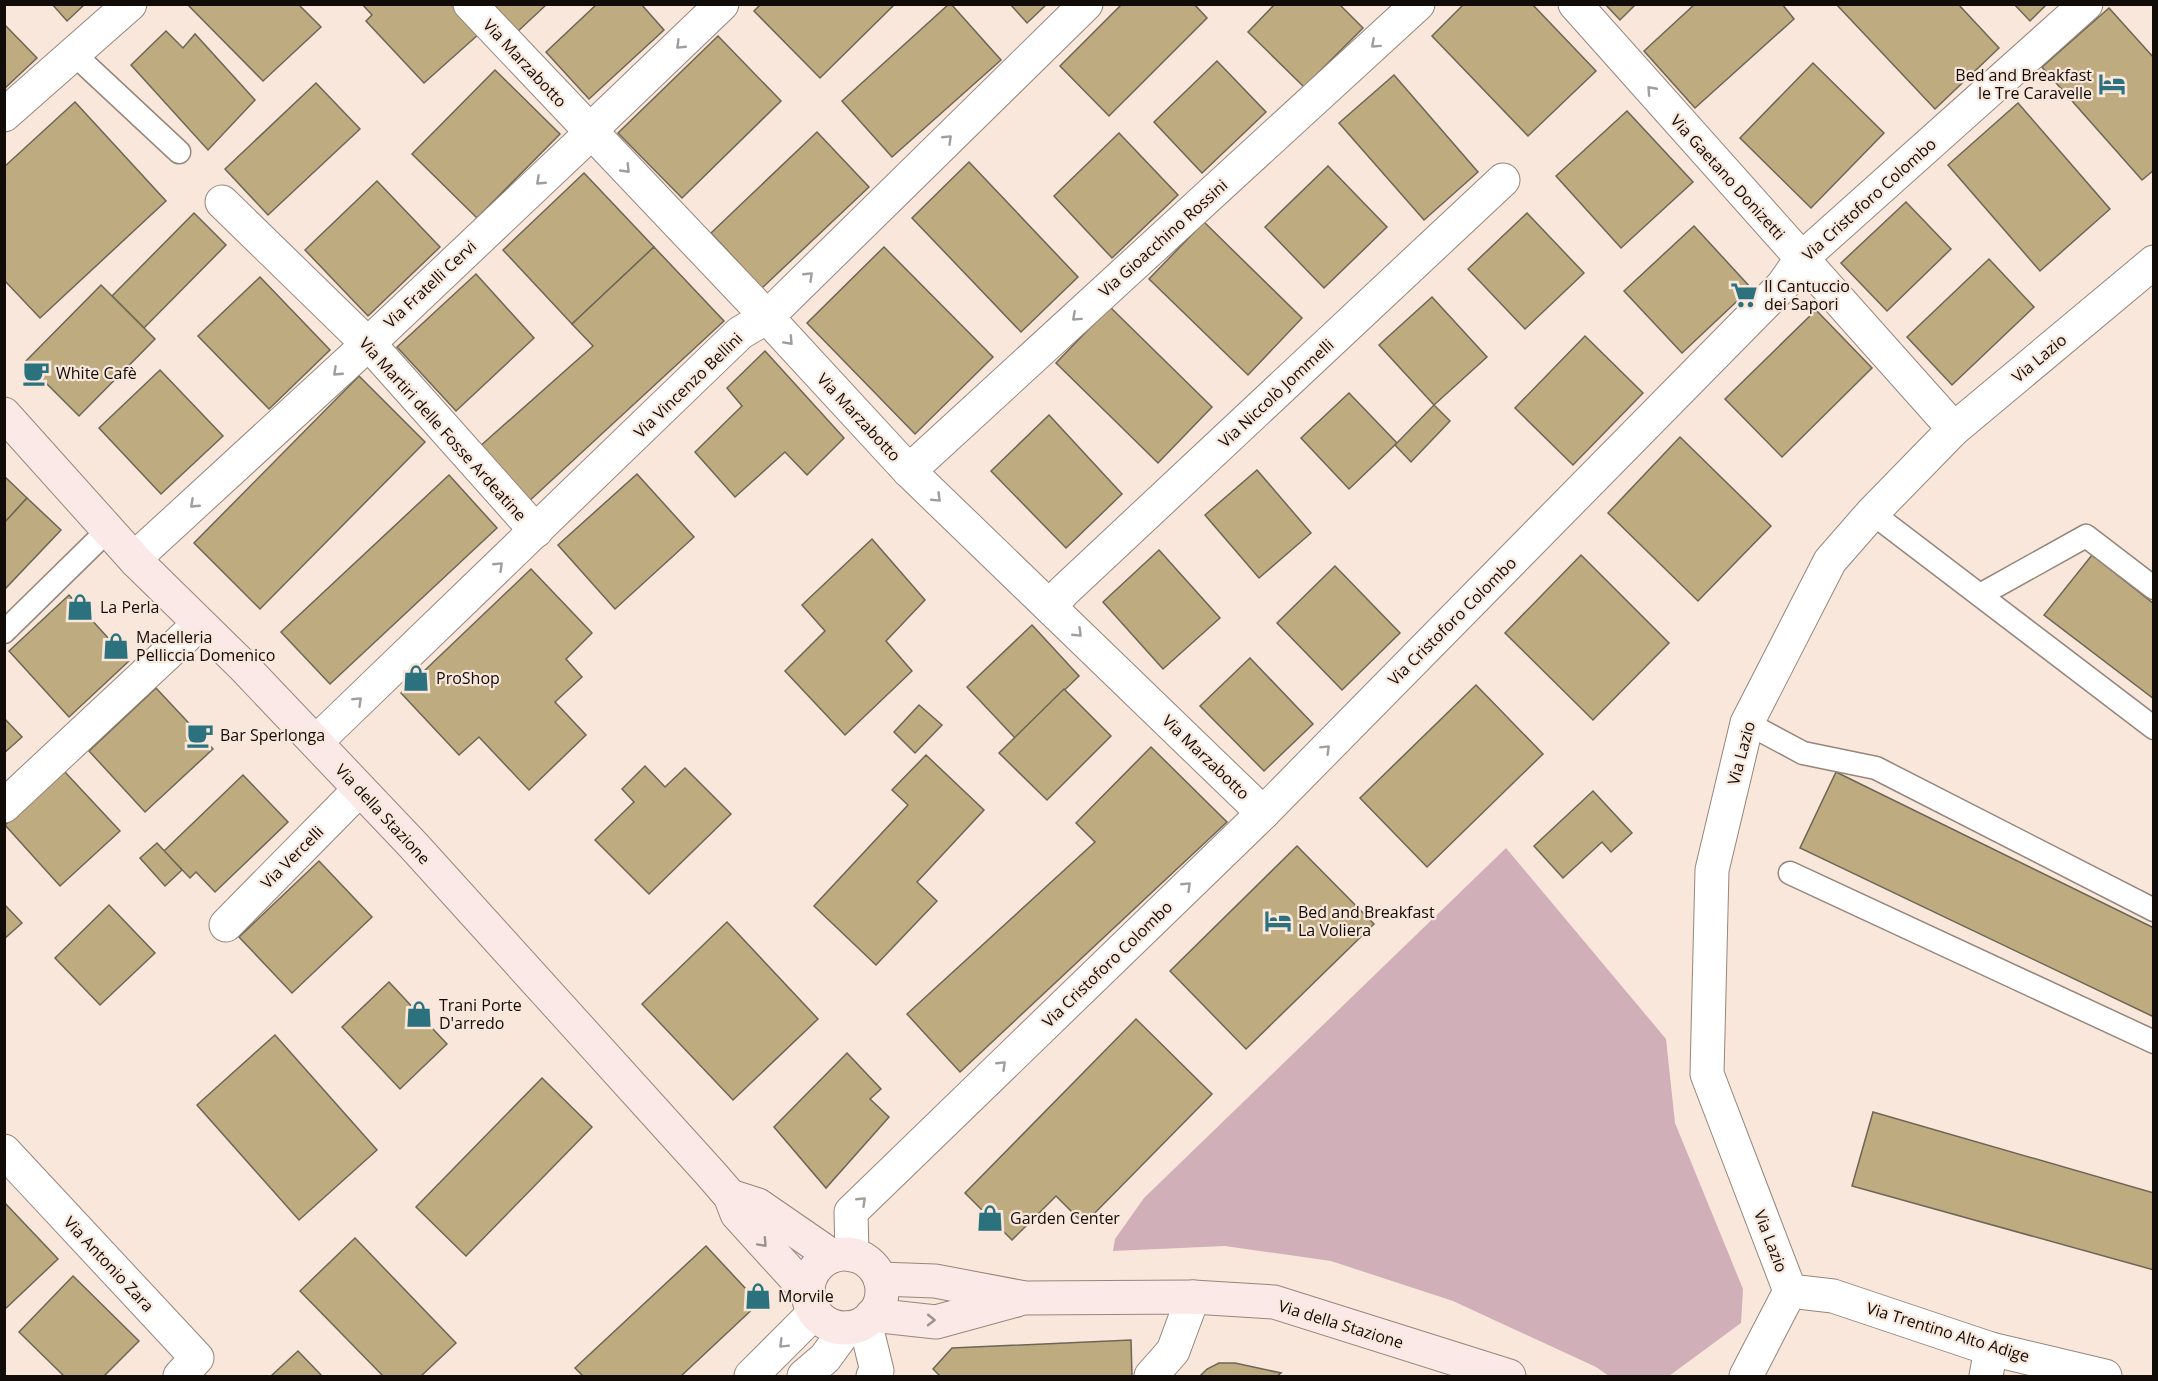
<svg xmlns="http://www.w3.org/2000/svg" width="2158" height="1381" font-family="'Open Sans',sans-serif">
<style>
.green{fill:#d0afb9}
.building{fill:#beac80;stroke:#6d6656;stroke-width:1.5}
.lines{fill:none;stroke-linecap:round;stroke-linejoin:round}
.lane-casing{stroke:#96867b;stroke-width:25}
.street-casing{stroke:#96867b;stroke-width:35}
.secondary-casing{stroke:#96867b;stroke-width:35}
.lane{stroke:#fff;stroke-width:22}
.street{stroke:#fff;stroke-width:33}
.secondary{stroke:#fae9e6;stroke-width:33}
.oneway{stroke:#a09e9c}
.oneway2{stroke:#9d918d}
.labels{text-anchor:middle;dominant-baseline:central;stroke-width:4.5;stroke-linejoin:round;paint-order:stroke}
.street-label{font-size:16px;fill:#110c08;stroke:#f8e7da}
.poi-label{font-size:16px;fill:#110c08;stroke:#f8e7da;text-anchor:start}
</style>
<rect width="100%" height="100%" fill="#f8e7da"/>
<path class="green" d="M1506,848l160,191 9,84 68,166 -2,34 -72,53h-60l-13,-9 -143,-66 -122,-40 -106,-15 -112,5 2,-12 29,-41z"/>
<g class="building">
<path d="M52,4h33l-18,17z"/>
<path d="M187,4h111l23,23 -58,54z"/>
<path d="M362,4h92l26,29 -56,50 -58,-62 6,-6z"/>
<path d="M488,4h59l-32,30z"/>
<path d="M597,4h44l23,26 -75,69 -43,-47z"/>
<path d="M761,4h134l-75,74 -66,-67z"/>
<path d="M949,4h2l50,56 -109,97 -50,-56z"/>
<path d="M1010,4h37l-20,19z"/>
<path d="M1122,4h72l13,14 -98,98 -49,-50z"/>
<path d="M1275,4h64l24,24 -59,59 -56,-55z"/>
<path d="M1464,4h68l64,67 -68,65 -96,-100z"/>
<path d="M1605,4h31l-16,16z"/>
<path d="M1695,4h87l12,15 -99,89 -51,-57z"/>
<path d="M1836,4h122l41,44 -64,61z"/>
<path d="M2014,4h33l-17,17z"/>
<path d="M2109,8l45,50v112l-12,10 -100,-113z"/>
<path d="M4,24l33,34 -33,31z"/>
<path d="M166,31l17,17 12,-14 60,66 -47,50 -77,-85z"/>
<path d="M718,36l63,65 -99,97 -64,-65z"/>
<path d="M1217,61l49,51 -64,61 -48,-51z"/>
<path d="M1813,63l71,70 -73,75 -71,-70z"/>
<path d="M495,70l65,64 -83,84 -65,-64z"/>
<path d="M1394,75l84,97 -54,48 -85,-97z"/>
<path d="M316,83l44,46 -92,86 -43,-46z"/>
<path d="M75,102l91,99 -126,117 -36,-38v-113z"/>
<path d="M2018,103l92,106 -70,62 -92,-106z"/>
<path d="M1627,111l66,71 -72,66 -65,-72z"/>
<path d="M817,132l52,55 -107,101 -51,-55z"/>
<path d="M1119,133l59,62 -66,63 -58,-62z"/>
<path d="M969,162l109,115 -57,55 -109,-114z"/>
<path d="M1328,166l59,61 -63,61 -59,-61z"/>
<path d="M584,173l70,74 -82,77 -69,-74z"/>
<path d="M377,181l63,66 -72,69 -63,-66z"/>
<path d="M1906,202l45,47 -64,62 -46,-48z"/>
<path d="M194,213l32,32 -82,83 -32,-32z"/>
<path d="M1527,213l57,60 -59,56 -57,-60z"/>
<path d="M1204,222l98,96 -54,57 -99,-96z"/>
<path d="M1694,226l57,62 -69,65 -58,-62z"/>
<path d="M654,247l70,74 -197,182 -49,-55 115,-102 -21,-22z"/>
<path d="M884,247l109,110 -78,77 -108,-111z"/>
<path d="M1989,259l45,48 -82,78 -45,-48z"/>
<path d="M476,274l58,64 -78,73 -59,-64z"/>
<path d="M260,277l70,73 -61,59 -71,-73z"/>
<path d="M101,285l54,54 -76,77 -54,-54z"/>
<path d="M1432,297l55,60 -53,48 -55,-60z"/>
<path d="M1110,307l102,100 -54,56 -102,-100z"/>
<path d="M1816,310l56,58 -90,89 -57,-58z"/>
<path d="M1585,336l58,57 -70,72 -58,-57z"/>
<path d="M765,351l79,87 -37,37 -22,-23 -50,45 -40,-45 47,-46 -15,-18z"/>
<path d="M160,370l63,66 -62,58 -62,-66z"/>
<path d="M359,376l66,66 -165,167 -66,-66z"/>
<path d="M1349,393l48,50 -48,46 -48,-51z"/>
<path d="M1434,405l16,16 -39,41 -16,-17z"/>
<path d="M1049,415l73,79 -56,54 -75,-77z"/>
<path d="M1680,437l91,89 -73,75 -90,-88z"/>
<path d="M1257,470l54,63 -52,45 -54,-63z"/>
<path d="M637,474l57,63 -79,72 -57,-64z"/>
<path d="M449,475l48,53 -167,156 -49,-52z"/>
<path d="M4,476l23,22 -23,25z"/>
<path d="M27,498l34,32 -57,60v-67z"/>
<path d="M872,539l53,61 -39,41 26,30 -67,64 -60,-64 40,-40 -23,-26z"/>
<path d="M1159,550l61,68 -57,51 -60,-67z"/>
<path d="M1581,555l88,88 -76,77 -88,-87z"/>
<path d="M2092,555l62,49v95l-110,-84z"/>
<path d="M1335,566l65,67 -58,57 -65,-67z"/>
<path d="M531,569l61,64 -26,26 16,18 -27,25 31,33 -57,55 -50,-53 -20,18 -58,-62z"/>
<path d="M69,595l60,66 -60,56 -60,-66z"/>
<path d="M1032,625l47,51 -64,62 -48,-51z"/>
<path d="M1250,658l63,66 -49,47 -64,-65z"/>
<path d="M1476,685l67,69 -116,113 -67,-69z"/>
<path d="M156,688l57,61 -68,63 -56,-61z"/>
<path d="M1064,689l47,47 -64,64 -48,-47z"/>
<path d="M919,705l23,20 -27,28 -21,-21z"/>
<path d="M4,718l18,19 -18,16z"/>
<path d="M1151,747l76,75 -267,250 -53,-58 188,-172 -19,-19z"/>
<path d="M926,755l58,55 -67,72 20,19 -61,64 -62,-59 94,-101 -16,-15z"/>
<path d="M645,766l20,21 20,-19 46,46 -82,80 -54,-54 39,-38 -12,-13z"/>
<path d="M64,771l56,60 -60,55 -55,-61z"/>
<path d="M1836,772l318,156v89l-354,-169z"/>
<path d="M243,775l45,47 -73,70 -19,-20 -6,6 -26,-27z"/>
<path d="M1593,791l39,42 -21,19 -9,-10 -39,36 -29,-32z"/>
<path d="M157,843l25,27 -17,16 -25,-28z"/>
<path d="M1297,846l77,78 -128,125 -76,-78z"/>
<path d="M319,861l53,56 -80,76 -53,-56z"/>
<path d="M4,904l18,19 -18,16z"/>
<path d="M109,905l46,48 -55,52 -45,-47z"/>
<path d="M727,922l91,97 -85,81 -91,-96z"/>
<path d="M389,982l58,62 -47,45 -58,-62z"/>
<path d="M1136,1019l76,75 -128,130 -28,-28 -44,44 -47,-47z"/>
<path d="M275,1035l102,115 -78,70 -102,-115z"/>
<path d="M847,1053l34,36 -11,10 19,18 -63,71 -52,-61z"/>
<path d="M542,1078l50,49 -126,129 -50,-49z"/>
<path d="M1873,1112l281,81v77l-302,-84z"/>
<path d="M4,1202l54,57 -54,51z"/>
<path d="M355,1238l101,105 -35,33h-38l-83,-85z"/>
<path d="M706,1246l53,57 -78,73h-98l-8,-8z"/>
<path d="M73,1276l66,65 -35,35h-40l-45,-44z"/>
<path d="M1131,1340l1,36h-192l-7,-7 19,-21z"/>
<path d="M298,1351l24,25h-51z"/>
<path d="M1219,1363h16l46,10 -4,3h-77l7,-7z"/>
</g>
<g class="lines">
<defs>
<g id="lane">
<path d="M74,54l105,98"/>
<path d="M1872,513l282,215"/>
<path d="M1980,595l106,-59 68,52"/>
<path d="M4,632l104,-102"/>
<path d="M1747,723l56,30 73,15 278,142"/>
<path d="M1790,873l364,169"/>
</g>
<g id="street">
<path d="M470,4l297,313 142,154 354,342"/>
<path d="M1575,4l379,425"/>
<path d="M4,115l126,-111"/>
<path d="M222,202l157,153 157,176"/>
<path d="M909,471l509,-467"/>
<path d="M136,561l11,-14 221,-203 223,-211 9,-12 122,-117"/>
<path d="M1050,607l13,-15 440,-412"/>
<path d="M316,742l424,-409 27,-16 319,-313"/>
<path d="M4,806l195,-182"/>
<path d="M226,925l133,-135"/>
<path d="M4,1151l193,207 -17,18"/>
<path d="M852,1255l-1,-43 412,-399 520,-528 18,-26 285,-255"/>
<path d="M1790,1291l43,5 158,53 114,27"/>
<path d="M865,1322l12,49 -4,5"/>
<path d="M751,1376l64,-64"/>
<path d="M804,1376l21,-18 22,-30"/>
<path d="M1151,1376l22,-25 20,-54"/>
<path d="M1746,1376l44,-85 -83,-217 5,-204 35,-147 83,-162 42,-48 82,-84 200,-167"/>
<path d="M1986,1376l5,-27"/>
</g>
<g id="secondary">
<path d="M4,414l132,147 107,105 171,180 297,328 19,22 7,18 71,78"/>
<path d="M730,1196l28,9 74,51"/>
<circle cx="845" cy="1291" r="37"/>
<path d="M880,1279l55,2 90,17 168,-1 81,5 235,74"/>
<path d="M872,1315l64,7 81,-22"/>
</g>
</defs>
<use href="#lane" class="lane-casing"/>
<use href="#street" class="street-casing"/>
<use href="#secondary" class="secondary-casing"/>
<use href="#lane" class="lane"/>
<use href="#street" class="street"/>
<use href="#secondary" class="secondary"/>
</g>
<defs><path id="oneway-chevron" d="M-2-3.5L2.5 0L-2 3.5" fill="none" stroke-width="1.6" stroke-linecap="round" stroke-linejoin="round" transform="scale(1.5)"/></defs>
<g class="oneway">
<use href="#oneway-chevron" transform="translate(1375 44) rotate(138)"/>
<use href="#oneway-chevron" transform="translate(680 45) rotate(136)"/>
<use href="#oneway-chevron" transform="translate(1651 90) rotate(-132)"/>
<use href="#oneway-chevron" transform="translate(948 139) rotate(-44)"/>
<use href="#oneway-chevron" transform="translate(626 169) rotate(46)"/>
<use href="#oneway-chevron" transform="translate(540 181) rotate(137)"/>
<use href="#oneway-chevron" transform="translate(809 276) rotate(-44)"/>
<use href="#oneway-chevron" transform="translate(1076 317) rotate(138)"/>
<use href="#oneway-chevron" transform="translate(789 341) rotate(47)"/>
<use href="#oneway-chevron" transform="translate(337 372) rotate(137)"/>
<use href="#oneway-chevron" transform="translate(937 498) rotate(44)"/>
<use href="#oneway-chevron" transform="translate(194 504) rotate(137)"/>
<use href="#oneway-chevron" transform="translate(499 566) rotate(-44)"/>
<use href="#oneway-chevron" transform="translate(1078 633) rotate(44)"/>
<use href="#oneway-chevron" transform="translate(358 701) rotate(-44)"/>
<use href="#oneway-chevron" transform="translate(1326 749) rotate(-45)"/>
<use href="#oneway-chevron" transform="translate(1187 886) rotate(-44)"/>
<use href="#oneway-chevron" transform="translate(1002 1065) rotate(-44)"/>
<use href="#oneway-chevron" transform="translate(862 1201) rotate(-44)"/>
<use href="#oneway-chevron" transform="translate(783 1344) rotate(135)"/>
</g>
<g class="oneway2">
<use href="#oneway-chevron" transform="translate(763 1243) rotate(47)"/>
<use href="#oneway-chevron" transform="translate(931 1320) rotate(1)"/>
</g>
<defs>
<symbol id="hotel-bare" viewBox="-9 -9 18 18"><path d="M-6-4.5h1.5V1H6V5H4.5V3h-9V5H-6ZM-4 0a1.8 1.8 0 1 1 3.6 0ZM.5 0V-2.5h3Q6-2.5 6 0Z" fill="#2b727e" stroke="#f8e7da" stroke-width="2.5" paint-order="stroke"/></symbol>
<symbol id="supermarket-bare" viewBox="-9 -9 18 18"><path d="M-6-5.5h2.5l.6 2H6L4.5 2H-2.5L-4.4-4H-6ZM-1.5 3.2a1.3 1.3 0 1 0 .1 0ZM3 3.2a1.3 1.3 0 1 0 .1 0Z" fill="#2b727e" stroke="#f8e7da" stroke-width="2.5" paint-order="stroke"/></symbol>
<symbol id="cafe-bare" viewBox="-9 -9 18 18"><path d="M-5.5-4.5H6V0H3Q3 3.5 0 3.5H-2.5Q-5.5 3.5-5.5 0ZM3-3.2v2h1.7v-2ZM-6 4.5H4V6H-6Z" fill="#2b727e" stroke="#f8e7da" stroke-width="2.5" paint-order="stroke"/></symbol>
<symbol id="shop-bare" viewBox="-9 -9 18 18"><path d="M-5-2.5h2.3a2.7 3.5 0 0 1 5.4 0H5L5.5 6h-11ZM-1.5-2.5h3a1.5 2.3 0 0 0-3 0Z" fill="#2b727e" stroke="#f8e7da" stroke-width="2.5" paint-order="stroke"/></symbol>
</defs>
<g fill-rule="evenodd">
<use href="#hotel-bare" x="2093" y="65" width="38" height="38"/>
<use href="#supermarket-bare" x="1725" y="276" width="38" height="38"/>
<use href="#cafe-bare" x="17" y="354" width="38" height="38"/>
<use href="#shop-bare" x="61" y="588" width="38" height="38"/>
<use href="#shop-bare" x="97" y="627" width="38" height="38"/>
<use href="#shop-bare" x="397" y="659" width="38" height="38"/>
<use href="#cafe-bare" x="181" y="716" width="38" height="38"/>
<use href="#hotel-bare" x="1259" y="902" width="38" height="38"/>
<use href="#shop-bare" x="400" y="995" width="38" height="38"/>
<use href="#shop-bare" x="971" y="1199" width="38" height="38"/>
<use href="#shop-bare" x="739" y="1277" width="38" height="38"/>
</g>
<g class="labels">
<g class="street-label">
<text transform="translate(525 63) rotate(47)">Via Marzabotto</text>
<text transform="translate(1728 177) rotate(48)">Via Gaetano Donizetti</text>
<text transform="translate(1869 199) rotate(-42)">Via Cristoforo Colombo</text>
<text transform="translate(1163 238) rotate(-42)">Via Gioacchino Rossini</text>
<text transform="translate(430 284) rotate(-43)">Via Fratelli Cervi</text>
<text transform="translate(2039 358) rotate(-40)">Via Lazio</text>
<text transform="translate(688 385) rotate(-44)">Via Vincenzo Bellini</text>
<text transform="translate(1276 393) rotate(-43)">Via Niccolò Jommelli</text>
<text transform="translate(859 417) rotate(47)">Via Marzabotto</text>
<text transform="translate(443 429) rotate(48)">Via Martiri delle Fosse Ardeatine</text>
<text transform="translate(1452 621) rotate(-45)">Via Cristoforo Colombo</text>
<text transform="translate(1741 753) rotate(-75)">Via Lazio</text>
<text transform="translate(1206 757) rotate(44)">Via Marzabotto</text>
<text transform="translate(383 814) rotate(47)">Via della Stazione</text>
<text transform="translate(292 857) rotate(-45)">Via Vercelli</text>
<text transform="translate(1107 964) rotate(-44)">Via Cristoforo Colombo</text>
<text transform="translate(1771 1241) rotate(69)">Via Lazio</text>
<text transform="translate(109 1264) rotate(47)">Via Antonio Zara</text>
<text transform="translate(1341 1324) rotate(17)">Via della Stazione</text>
<text transform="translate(1948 1332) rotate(17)">Via Trentino Alto Adige</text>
</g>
<g class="poi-label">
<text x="2092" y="75" text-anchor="end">Bed and Breakfast<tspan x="2092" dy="18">le Tre Caravelle</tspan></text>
<text x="1764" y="286">Il Cantuccio<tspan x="1764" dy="18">dei Sapori</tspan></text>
<text x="56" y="373">White Cafè</text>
<text x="100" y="607">La Perla</text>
<text x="136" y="637">Macelleria<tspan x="136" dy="18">Pelliccia Domenico</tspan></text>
<text x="436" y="678">ProShop</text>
<text x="220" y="735">Bar Sperlonga</text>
<text x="1298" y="912">Bed and Breakfast<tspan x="1298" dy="18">La Voliera</tspan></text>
<text x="439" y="1005">Trani Porte<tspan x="439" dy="18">D'arredo</tspan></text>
<text x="1010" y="1218">Garden Center</text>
<text x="778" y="1296">Morvile</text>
</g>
</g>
<rect width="2158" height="1381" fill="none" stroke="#110c08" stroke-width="12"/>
</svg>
